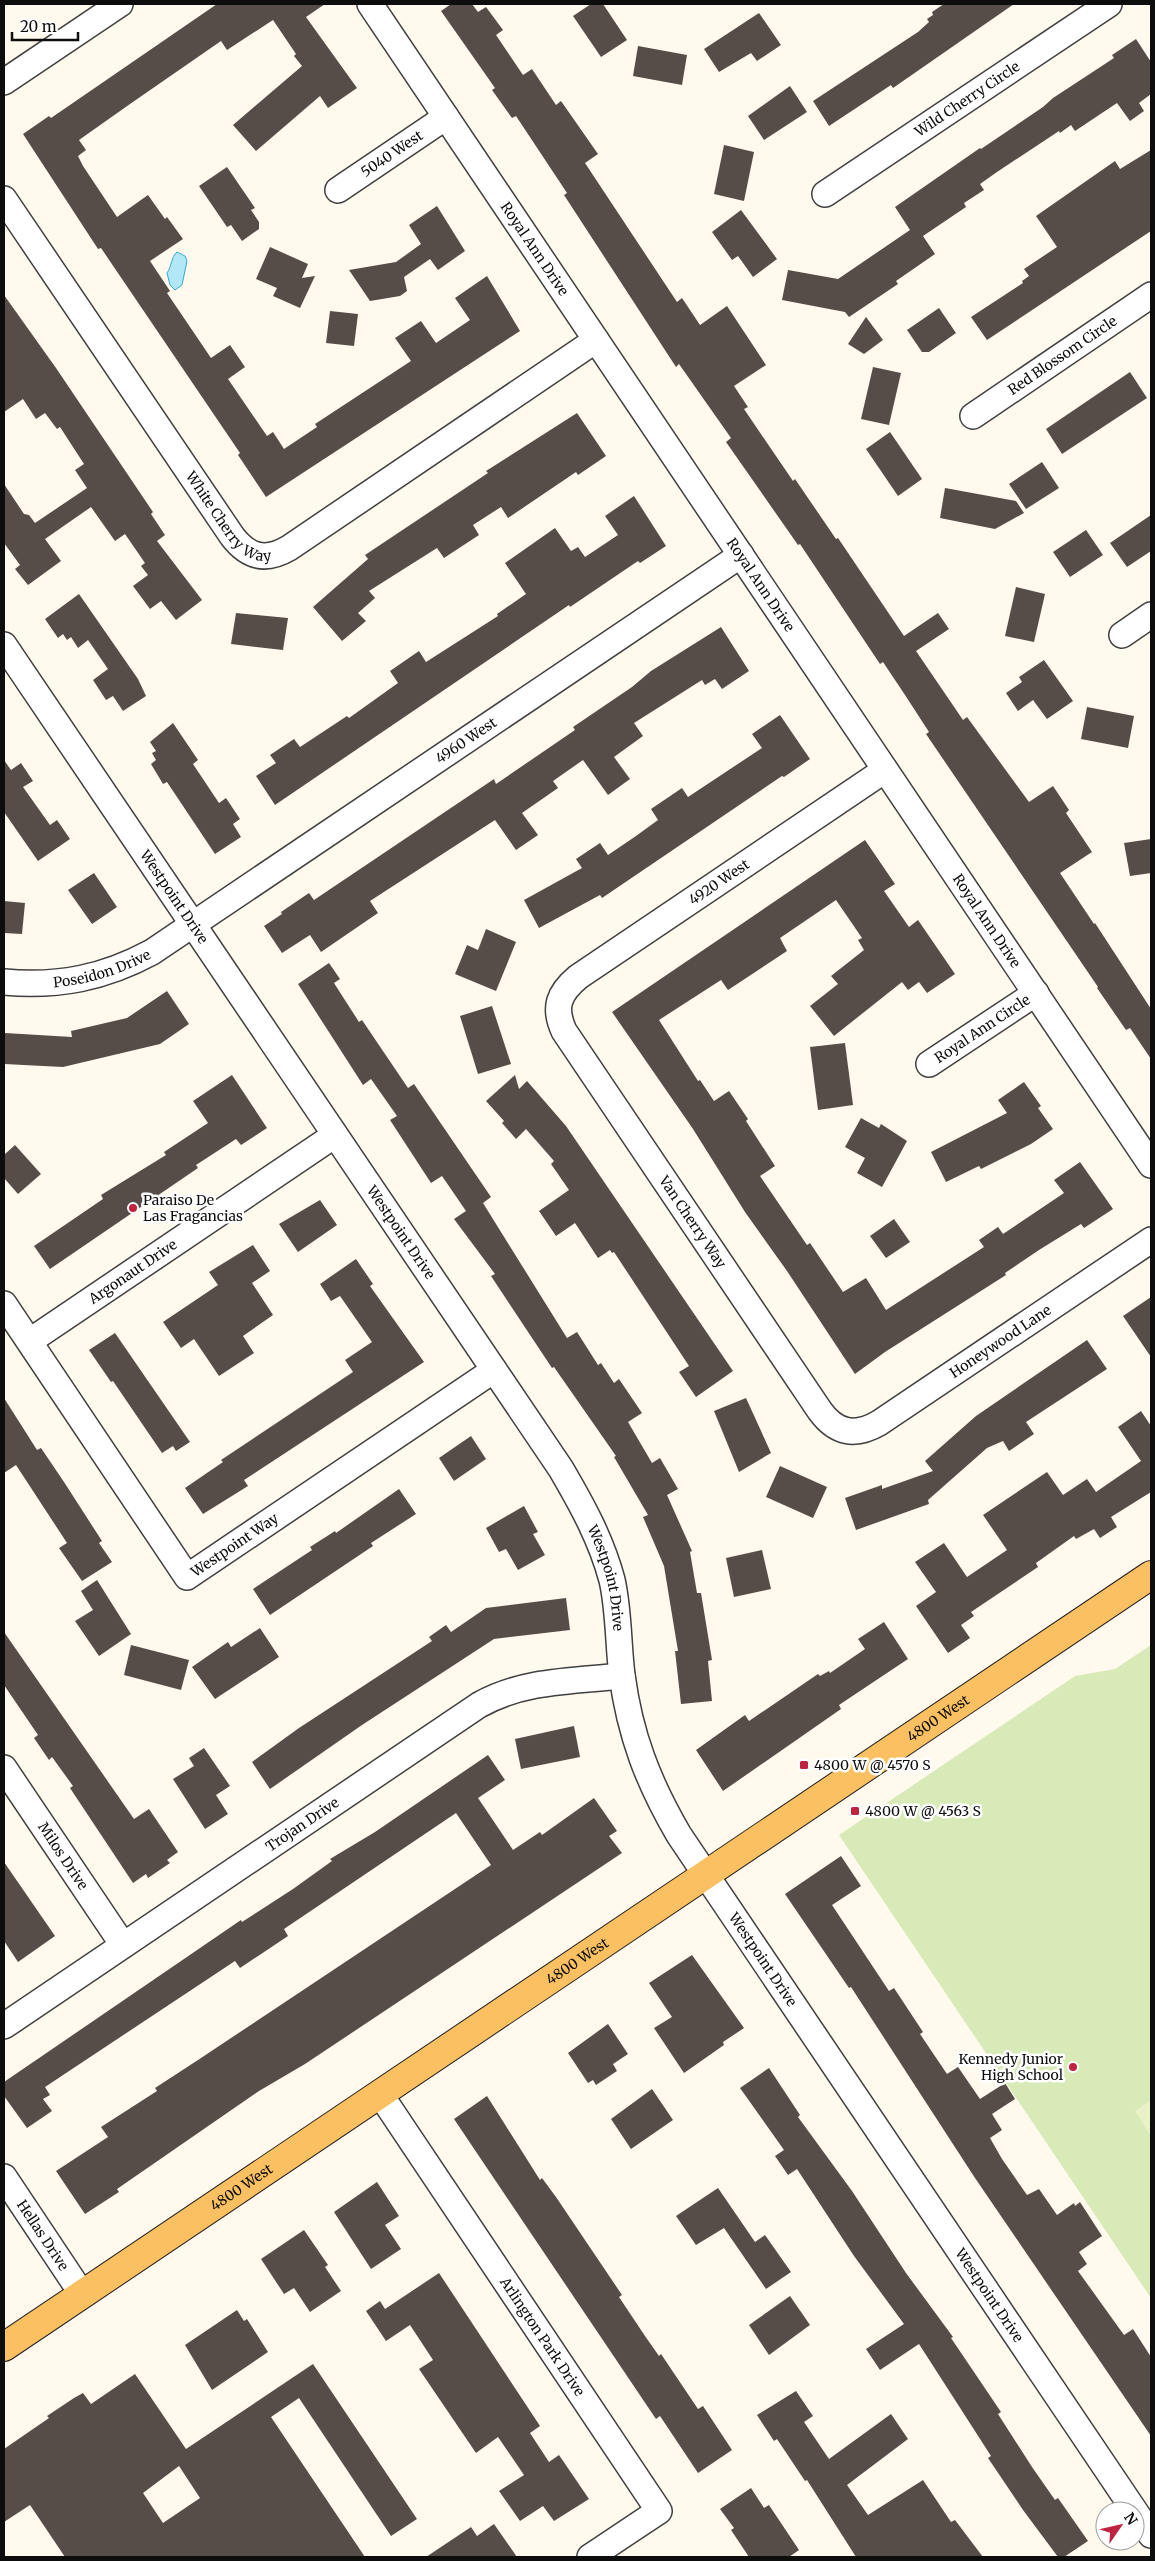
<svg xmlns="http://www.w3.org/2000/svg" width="1155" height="2561" font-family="Merriweather,serif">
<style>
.green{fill:#d8eab7}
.pitch{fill:#e9f1c9}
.water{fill:#b2e7f7;stroke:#37a8cf}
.building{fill:#564d49;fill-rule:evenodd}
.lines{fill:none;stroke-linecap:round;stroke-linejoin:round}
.minor-casing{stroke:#404040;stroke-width:28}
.major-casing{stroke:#1e1e1e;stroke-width:30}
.minor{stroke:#fff;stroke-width:25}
.major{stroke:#fac062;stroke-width:28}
.poi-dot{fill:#c02340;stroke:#fff;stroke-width:2}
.labels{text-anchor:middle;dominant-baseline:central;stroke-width:5;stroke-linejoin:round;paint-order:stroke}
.street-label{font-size:14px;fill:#0d0d0d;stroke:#fff}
.poi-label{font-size:14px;fill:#0d0d0d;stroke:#fff;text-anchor:start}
</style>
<rect width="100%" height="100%" fill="#fff9ee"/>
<path class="green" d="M1151,1645v653l-312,-463 236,-159 40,-7z"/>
<path class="pitch" d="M1151,2100v36l-16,-25z"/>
<path class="water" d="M177,252l8,4 2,5 -5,24 -7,5 -5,-5 -3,-12c5,-7 4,-16 10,-21z"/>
<g class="building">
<path d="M217,4h108l-19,13 51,71 -29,20 -8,-12 -64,55 -23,-26 69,-59 -8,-10 2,-2 -23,-34 -46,30 -6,-9 -91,63 -51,36 7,10 -8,6 5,10 34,51 31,-22 17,24 2,-2 16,22 -33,22 20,30 -3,2 44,65 19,-13 15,22 -17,12 39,57 6,-4 11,17 33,-22 -2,-3 96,-63 -16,-23 26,-17 15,22 34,-23 -15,-22 32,-22 33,55 -254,166 -28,-42 2,-2 -139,-205 -3,1 -75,-115 26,-18 2,2z"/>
<path d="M451,4h21l6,8 8,-5 17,23 -7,5 27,40 9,-6 24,36 5,-4 37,53 -13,9 92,139 5,-4 18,27 27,-19 39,59 -32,21 14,21 -4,2 49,72 2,-2 41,60 2,-1 66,98 34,-23 11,16 -33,22 47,69 4,-3 62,85 24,-16 16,24 -3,3 26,39 -32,21 34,51 1,-1 56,86v50l-21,-31 -4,2 -29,-42 1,-1 -172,-253 3,-2 -24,-37 -22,-33 -3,2 -80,-120 -2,1 -72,-103 5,-4 -52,-74 -3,3 -112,-172 3,-2 -51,-77 -4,2 -20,-28 3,-2 -54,-77z"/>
<path d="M591,4h12l24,36 -26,17 -28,-41z"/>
<path d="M944,4h70l-121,84 -2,-3 -62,41 -16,-25 105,-69 11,-10 -2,-3 6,-4 -1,-3z"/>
<path d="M759,13l22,32 -24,16 -6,-8 -32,19 -15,-23z"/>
<path d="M1136,39l15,23v32l-12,9 5,8 -14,10 -13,-18 -42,28 -4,-6 -11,8 -1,-2 -62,41 -17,12 4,6 -20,13 2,4 -43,29 12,18 -39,27 2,3 -49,33 -4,-5 -63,-12 6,-30 50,9 72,-49 -15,-23 85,-59 1,1 62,-42 10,-9 61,-40 -2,-3z"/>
<path d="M638,46l49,9 -5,30 -49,-9z"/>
<path d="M790,86l17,26 -43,28 -16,-24z"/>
<path d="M724,145l30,7 -10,49 -30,-7z"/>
<path d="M1151,150v81l-164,109 -16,-23 52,-34 -1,-2 7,-5 -5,-7 33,-22 -21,-31 79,-55 5,8z"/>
<path d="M227,167l28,41 -4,2 8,12v7l-17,12 -11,-16 -4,2 -28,-41z"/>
<path d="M437,206l28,45 -27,19 -8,-11 -26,18 3,14 -7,5 -30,5 -21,-31 47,-8 25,-18 -12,-19z"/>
<path d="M741,210l36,49 -24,18 -15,-21 -6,4 -20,-28z"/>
<path d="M270,247l38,17 -6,14 13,-2 -15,32 -27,-12 4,-8 -21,-9z"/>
<path d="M4,295l52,73 97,144 -2,2 14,21 -8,6 45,59 -26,20 -15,-19 -11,8 -17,-23 15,-11 -7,-9 4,-3 -20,-29 -10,7 -24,-34 -46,32 16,22 -33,24 -13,-16 5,-4 -16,-22v-59l20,30 5,1 6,8 52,-35 -12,-18 9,-6 -24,-37 -3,2 -12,-16 -9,6 -13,-20 -19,13z"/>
<path d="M939,308l17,25 -27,19h-7l-15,-22z"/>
<path d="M330,311l28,3 -4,32 -28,-3z"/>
<path d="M866,317l17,23 -19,14 -16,-10z"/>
<path d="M873,367l28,6 -12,52 -28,-6z"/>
<path d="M1130,372l17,26 -85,56 -16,-25z"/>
<path d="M577,413l29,43 -28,19 -2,-3 -68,46 -7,-11 -28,18 6,10 -35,23 -7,-10 -68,43 6,7 -17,15 8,8 -24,20 -29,-34 55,-48 -3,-4 123,-82 -2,-2z"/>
<path d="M890,432l32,47 -24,17 -32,-47z"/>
<path d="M1042,462l17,26 -33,21 -17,-25z"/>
<path d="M945,488l71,13 8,12 -29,16 -55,-11z"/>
<path d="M634,496l32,50 -26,17 -2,-2 -68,46 -1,-2 -294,200 -19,-29 20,-13 -6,-8 24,-16 6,8 47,-31 2,2 49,-35 -8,-12 29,-20 7,11 72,-46 -1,-2 29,-20 -21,-31 50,-35 16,23 7,-4 7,10 33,-22 -13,-19z"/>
<path d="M1151,515v36l-24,16 -17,-24z"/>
<path d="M1086,530l17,25 -33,22 -17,-25z"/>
<path d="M1016,587l29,7 -11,48 -29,-6z"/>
<path d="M79,594l59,85 8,17 -23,15 -10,-15 -7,4 -13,-20 15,-11 -20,-29 -10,8 -7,-11 -4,3 -4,-6 -5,4 -13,-19z"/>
<path d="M236,613l52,5 -5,32 -52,-6z"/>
<path d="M721,627l28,44 -27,18 -7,-10 -10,6 -3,-5 -68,43 9,13 -29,21 16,22 -22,16 -25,-35 -30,21 5,7 -36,25 16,22 -22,15 -21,-30 -125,81 8,12 -57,39 -11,-17 -28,18 -18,-27 18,-12 -1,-2 28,-19 5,7 180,-121 2,5 79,-54 -2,-3 59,-40 19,-16z"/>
<path d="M1044,660l29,41 -26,18 -14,-19 -15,11 -12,-18 16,-11 -3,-5z"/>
<path d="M1087,707l47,9 -6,32 -47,-9z"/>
<path d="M780,715l30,44 -26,18 -2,-1 -180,122 -2,-3 -61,33 -15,-28 58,-32 -6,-9 24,-16 8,12 28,-19 22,-16 -7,-11 31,-21 6,9 74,-49 -10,-14z"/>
<path d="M173,723l25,37 -5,4 26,39 7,-5 14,21 -7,5 8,13 -26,17 -48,-72 -4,2 -12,-20 5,-4 -4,-7 4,-2 -6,-9z"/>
<path d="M4,760l7,10 10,-7 12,18 -10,6 27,38 7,-5 13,19 -32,22 -34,-49z"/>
<path d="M1151,839v34l-21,3 -6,-33z"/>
<path d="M865,840l30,44 -11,7 25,36 9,-7 37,54 -28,19 -8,-11 -11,8 -6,-8 -68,54 -24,-30 28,-22 -7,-8 33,-26 -6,-10 4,-2 -26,-38 -56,38 7,13 -59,39 -7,-10 -62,40 39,61 2,-1 14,21 15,-10 19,28 -2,2 29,45 -15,10 47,69 3,-2 33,49 23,-14 20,32 98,-63 -5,-7 19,-13 5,7 61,-41 -10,-13 26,-18 33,47 -29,19 -3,-4 -42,26 -34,23 1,2 -121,77 -30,22 -68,-103 -42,-59 -52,-83 -81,-117z"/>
<path d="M94,873l23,34 -25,17 -24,-34z"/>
<path d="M4,901l21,2 -3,31 -18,-1z"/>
<path d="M486,929l30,13 -20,49 -41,-17 12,-29 11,5z"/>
<path d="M329,963l11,16 -6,4 25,39 3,-2 46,68 6,-4 77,113 -8,6 84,135 10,-6 21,33 3,-2 13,20 5,-4 23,34 -14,9 24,41 8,-5 18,31 -11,6 25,56 -2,1 7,41h4l11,67 -4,1 4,40 -31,3 -6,-53h3l-14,-85 -21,-49 5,-2 -34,-58 2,-1 -62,-89 -2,1 -61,-92 4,-2 -41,-55 12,-8 -24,-35 -11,7 -41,-63 7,-4 -26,-37 -8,6 -65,-101z"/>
<path d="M167,991l22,33 -29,20 -97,23 -59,-3 1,-31 67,4 -1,-6 56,-13z"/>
<path d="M492,1006l19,58 -33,10 -18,-58z"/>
<path d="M845,1043l8,62 -35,5 -8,-63z"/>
<path d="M232,1075l35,53 -26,17 -5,-6 -40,26 2,3 -148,101 -16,-23 69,-47 -2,-4 65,-40 -2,-3 44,-29 -15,-22z"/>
<path d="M515,1075l4,14 8,-8 39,45 167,245 -37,26 -17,-25 10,-6 -75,-114 -2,1 -2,-3 -12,8 -23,-35 -19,13 -17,-25 30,-21 -18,-26 3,-3 -28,-32 -10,10 -14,-16 2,-2 -18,-20z"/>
<path d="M1024,1082l17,24 -3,2 15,21 -22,15 -50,25 -2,-3 -33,16 -15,-30 76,-39 -9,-13z"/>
<path d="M861,1118l18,10 2,-4 26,17 -25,46 -25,-14 8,-15 -20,-11z"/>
<path d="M15,1145l26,29 -23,20 -14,-16v-23z"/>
<path d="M320,1200l17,25 -39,27 -19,-28z"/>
<path d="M894,1219l16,23 -24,16 -16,-22z"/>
<path d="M253,1245l17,26 -18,12 21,32 -30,21 11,17 -35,23 -25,-37 -13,9 -18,-26 55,-37 -9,-13z"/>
<path d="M356,1259l17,25 -3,2 54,76 -180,118 4,6 -45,28 -18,-26 38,-26 -2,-2 132,-88 -8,-12 27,-18 -32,-46 -9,5 -11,-17z"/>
<path d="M1151,1297v60l-28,-41z"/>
<path d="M115,1333l75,109 -14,9 -3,-5 -11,7 -49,-72 -2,1 -22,-32z"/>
<path d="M1087,1340l20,29 -81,53 8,12 -25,17 -6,-10 -16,7 -59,52 1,4 -73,26 -11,-32 37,-13v4l51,-18 -8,-10 51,-45z"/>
<path d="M4,1398l33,52 4,-2 23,34 38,59 -3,2 13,19 -30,19 -23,-33 8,-5 -51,-78 -12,8z"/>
<path d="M746,1398l25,55 -32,19 -25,-61z"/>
<path d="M1141,1411l10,15v66l-40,25 6,10 -17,11 -6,-9 -18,10 -2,-3 -38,27 2,4 -67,45 3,4 -13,9 9,13 -22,15 -32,-47 20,-14 -21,-30 29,-19 23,34 40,-27 -24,-35 64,-43 16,23 24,-16 9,13 45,-31 -23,-34z"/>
<path d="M471,1436l15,23 -32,22 -15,-23z"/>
<path d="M780,1466l47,21 -14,31 -47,-21z"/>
<path d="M399,1489l17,25 -45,29 2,3 -103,69 -17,-26 59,-39 -2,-3 25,-16 1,2z"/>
<path d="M524,1506l14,26 -5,2 12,21 -27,15 -12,-21 -7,3 -13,-24z"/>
<path d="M762,1550l9,39 -37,8 -8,-39z"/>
<path d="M97,1580l34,54 -32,22 -24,-35 18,-11 -12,-19z"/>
<path d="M566,1598l4,32 -76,9 -132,86 -92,64 -18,-27 47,-34 133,-87 -3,-4 17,-12 5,7 35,-24z"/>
<path d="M884,1622l24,37 -69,46 2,4 -118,82 -27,-41 49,-35 4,6 69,-47 2,2 9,-5 1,2 35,-24 -7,-10z"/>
<path d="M260,1628l19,29 -64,42 -23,-32 36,-25 3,5z"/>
<path d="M4,1632l130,187 15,-10 29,43 -11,8 3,3 -22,15 -2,-4 -13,9 -63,-95 3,-2 -21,-29 -3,3 -15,-22 4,-3 -34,-50z"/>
<path d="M131,1645l58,15 -8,30 -57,-15z"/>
<path d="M574,1726l6,31 -59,12 -6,-30z"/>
<path d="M204,1748l26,38 -14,9 12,19 -23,15 -32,-50 21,-13 -5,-8z"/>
<path d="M488,1755l17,25 -27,18 35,52 27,-18 2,3 52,-37 23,33 -8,5 13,17 -317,211 -46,27 -142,98 2,3 -34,22 -29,-43 52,-34 -7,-10 56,-36 -2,-3 43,-28 293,-195 -35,-52 -172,116 4,7 -48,32 -5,-7 -190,126 5,8 -7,4 9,12 -25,17 -23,-32v-14l237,-162 1,2 51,-33 39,-28 -2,-2 45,-27z"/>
<path d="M841,1856l20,30 -29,19 57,86 5,-3 29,44 -3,2 27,40 11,-7 22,32 25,-16 10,16 -23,15 10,16 -12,8 12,21 25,36 12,-6 18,26 17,-12 1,3 5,-4 22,34 -23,16 8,12 -9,7 46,64 9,-6 18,28v79l-176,-258 -124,-191 -2,1 -64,-94z"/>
<path d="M4,1862l51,74 -37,26 -14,-21z"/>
<path d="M692,1955l52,73 -21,14 1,3 -40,28 -30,-45 18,-11 -23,-34z"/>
<path d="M608,2024l20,30 -15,10 4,7 -21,14 -3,-5 -5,3 -20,-30z"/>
<path d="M769,2068l31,47 -2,2 54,74 54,82 47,64 -2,1 50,74 -3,2 34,53 23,33 3,-2 30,43 -24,16h-6l-35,-47 -35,-52 3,-2 -72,-112 -39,26 -14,-21 38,-25 -50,-68 -57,-87 -9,6 -13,-19 9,-6 -44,-62z"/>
<path d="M652,2089l21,31 -42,29 -20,-30z"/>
<path d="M487,2096l53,84 2,-2 14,19 66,98 -3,2 26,39 14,20 2,-2 37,55 5,-3 29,44 -34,23 -38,-57 -4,3 -202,-300z"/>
<path d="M377,2182l22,34 -14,9 16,24 -30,20 -37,-57z"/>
<path d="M718,2188l37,54 10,-7 26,37 -25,17 -42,-61 -28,17 -20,-29z"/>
<path d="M304,2230l24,35 -3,2 16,24 -31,21 -16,-24 -10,6 -23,-35z"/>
<path d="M439,2273l101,153 -10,7 19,29 10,-7 30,44 -35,22 -11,-15 -23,15 -21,-30 25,-16 -26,-38 -22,16 -57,-84 14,-9 -23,-35 -24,16 -20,-30 14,-10 5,8z"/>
<path d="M790,2296l20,29 -41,30 -20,-30z"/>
<path d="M237,2310l7,11 3,-2 21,33 -56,38 -27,-45z"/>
<path d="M313,2364l104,155 -26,17 -92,-138 -28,19 94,140h-300l-35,-52 -26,17v-73l45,-31 -2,-2 27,-18 9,-5 8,11 44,-30 51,75zM179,2466l21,32 -37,25 -20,-30z"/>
<path d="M796,2391l17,25 -9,6 25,37 62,-45 17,25 -61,46 21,30 55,-35 28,42 4,-2 28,37h-127l-49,-77 -2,1 -28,-42 -3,2 -17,-26z"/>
<path d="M751,2488l13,20 5,-3 30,45 -10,7h-40l-18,-27 3,-2 -14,-19z"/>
<path d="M494,2524l23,33h-91l45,-30 6,9z"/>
</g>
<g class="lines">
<defs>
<g id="minor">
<path id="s1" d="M370,4l781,1161"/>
<path d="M4,82l116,-78"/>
<path id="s2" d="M338,190l108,-73"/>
<path id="s3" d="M825,194l284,-190"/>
<path id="s4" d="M4,199l228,337c16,21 33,26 57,12l307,-208"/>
<path id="s5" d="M973,416l178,-121"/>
<path d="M1122,635l29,-20"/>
<path id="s6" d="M4,645l557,824c21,36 40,70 51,111 7,30 6,64 10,95 8,60 26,107 57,160l472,700"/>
<path id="s7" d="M885,770l-307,207c-19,16 -25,30 -14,54l256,380c16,22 35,26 59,12l272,-183"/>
<path id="s8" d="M4,982c54,5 100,-4 148,-30l589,-397"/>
<path id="s9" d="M929,1064l107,-71"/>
<path id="s10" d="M4,1304l183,273 307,-207"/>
<path id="s11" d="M30,1341l305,-206"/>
<path id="s12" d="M4,1768l119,177"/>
<path id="s13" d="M4,2026l475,-321c44,-25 95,-24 143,-29"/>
<path id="s14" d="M380,2094l279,417 -69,46"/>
<path id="s15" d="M4,2177l78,117"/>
</g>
<g id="major">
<path id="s16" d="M4,2347l1147,-772"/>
</g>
</defs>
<use href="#minor" class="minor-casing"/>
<use href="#major" class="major-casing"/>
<use href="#minor" class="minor"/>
<use href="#major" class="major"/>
</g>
<g class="poi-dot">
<circle cx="133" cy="1208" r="5"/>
<rect x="799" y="1760" width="10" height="10" rx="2.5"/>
<rect x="850" y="1806" width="10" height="10" rx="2.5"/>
<circle cx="1073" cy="2067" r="5"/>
</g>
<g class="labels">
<g class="street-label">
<text stroke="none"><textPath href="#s3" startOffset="171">Wild Cherry Circle</textPath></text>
<text stroke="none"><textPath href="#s2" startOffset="65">5040 West</textPath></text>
<text stroke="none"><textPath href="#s1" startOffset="295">Royal Ann Drive</textPath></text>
<text stroke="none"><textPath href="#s5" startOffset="108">Red Blossom Circle</textPath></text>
<text stroke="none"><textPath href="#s4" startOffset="392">White Cherry Way</textPath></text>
<text stroke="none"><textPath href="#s1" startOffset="700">Royal Ann Drive</textPath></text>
<text stroke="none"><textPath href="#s8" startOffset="532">4960 West</textPath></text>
<text transform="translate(719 882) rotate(-34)">4920 West</text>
<text stroke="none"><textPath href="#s6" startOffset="304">Westpoint Drive</textPath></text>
<text stroke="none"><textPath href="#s1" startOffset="1105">Royal Ann Drive</textPath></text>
<text stroke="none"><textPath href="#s8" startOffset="100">Poseidon Drive</textPath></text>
<text stroke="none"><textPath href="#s9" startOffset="64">Royal Ann Circle</textPath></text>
<text stroke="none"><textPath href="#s7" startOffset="662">Van Cherry Way</textPath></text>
<text stroke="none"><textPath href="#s6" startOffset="709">Westpoint Drive</textPath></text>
<text stroke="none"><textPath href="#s11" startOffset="124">Argonaut Drive</textPath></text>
<text stroke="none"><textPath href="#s7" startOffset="1104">Honeywood Lane</textPath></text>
<text stroke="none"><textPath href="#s10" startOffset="386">Westpoint Way</textPath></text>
<text stroke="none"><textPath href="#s6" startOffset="1114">Westpoint Drive</textPath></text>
<text stroke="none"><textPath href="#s16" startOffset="1126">4800 West</textPath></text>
<text stroke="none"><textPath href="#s13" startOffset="360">Trojan Drive</textPath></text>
<text stroke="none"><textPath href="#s12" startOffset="106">Milos Drive</textPath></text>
<text stroke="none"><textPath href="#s6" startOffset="1534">Westpoint Drive</textPath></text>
<text stroke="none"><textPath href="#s16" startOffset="691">4800 West</textPath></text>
<text stroke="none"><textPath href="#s16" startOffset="286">4800 West</textPath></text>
<text stroke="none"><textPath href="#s15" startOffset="70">Hellas Drive</textPath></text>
<text stroke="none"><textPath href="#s6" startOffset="1939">Westpoint Drive</textPath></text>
<text stroke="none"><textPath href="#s14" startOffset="292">Arlington Park Drive</textPath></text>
</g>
<g class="poi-label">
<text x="143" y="1200">Paraiso De<tspan x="143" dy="16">Las Fragancias</tspan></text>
<text x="814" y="1765">4800 W @ 4570 S</text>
<text x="865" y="1811">4800 W @ 4563 S</text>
<text x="1063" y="2059" text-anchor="end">Kennedy Junior<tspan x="1063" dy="16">High School</tspan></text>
</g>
</g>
<rect width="1155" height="2561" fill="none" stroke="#0d0d0d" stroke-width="10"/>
<g transform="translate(1120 2526) rotate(56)"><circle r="24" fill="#ffffff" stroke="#9e9e9e"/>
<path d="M0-4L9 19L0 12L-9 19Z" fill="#c02340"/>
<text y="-8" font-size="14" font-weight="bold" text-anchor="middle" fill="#0d0d0d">N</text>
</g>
<path d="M12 32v8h66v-8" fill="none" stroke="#0d0d0d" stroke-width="2.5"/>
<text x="20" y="32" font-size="15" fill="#0d0d0d" stroke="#ffffff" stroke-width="4" paint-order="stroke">20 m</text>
</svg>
